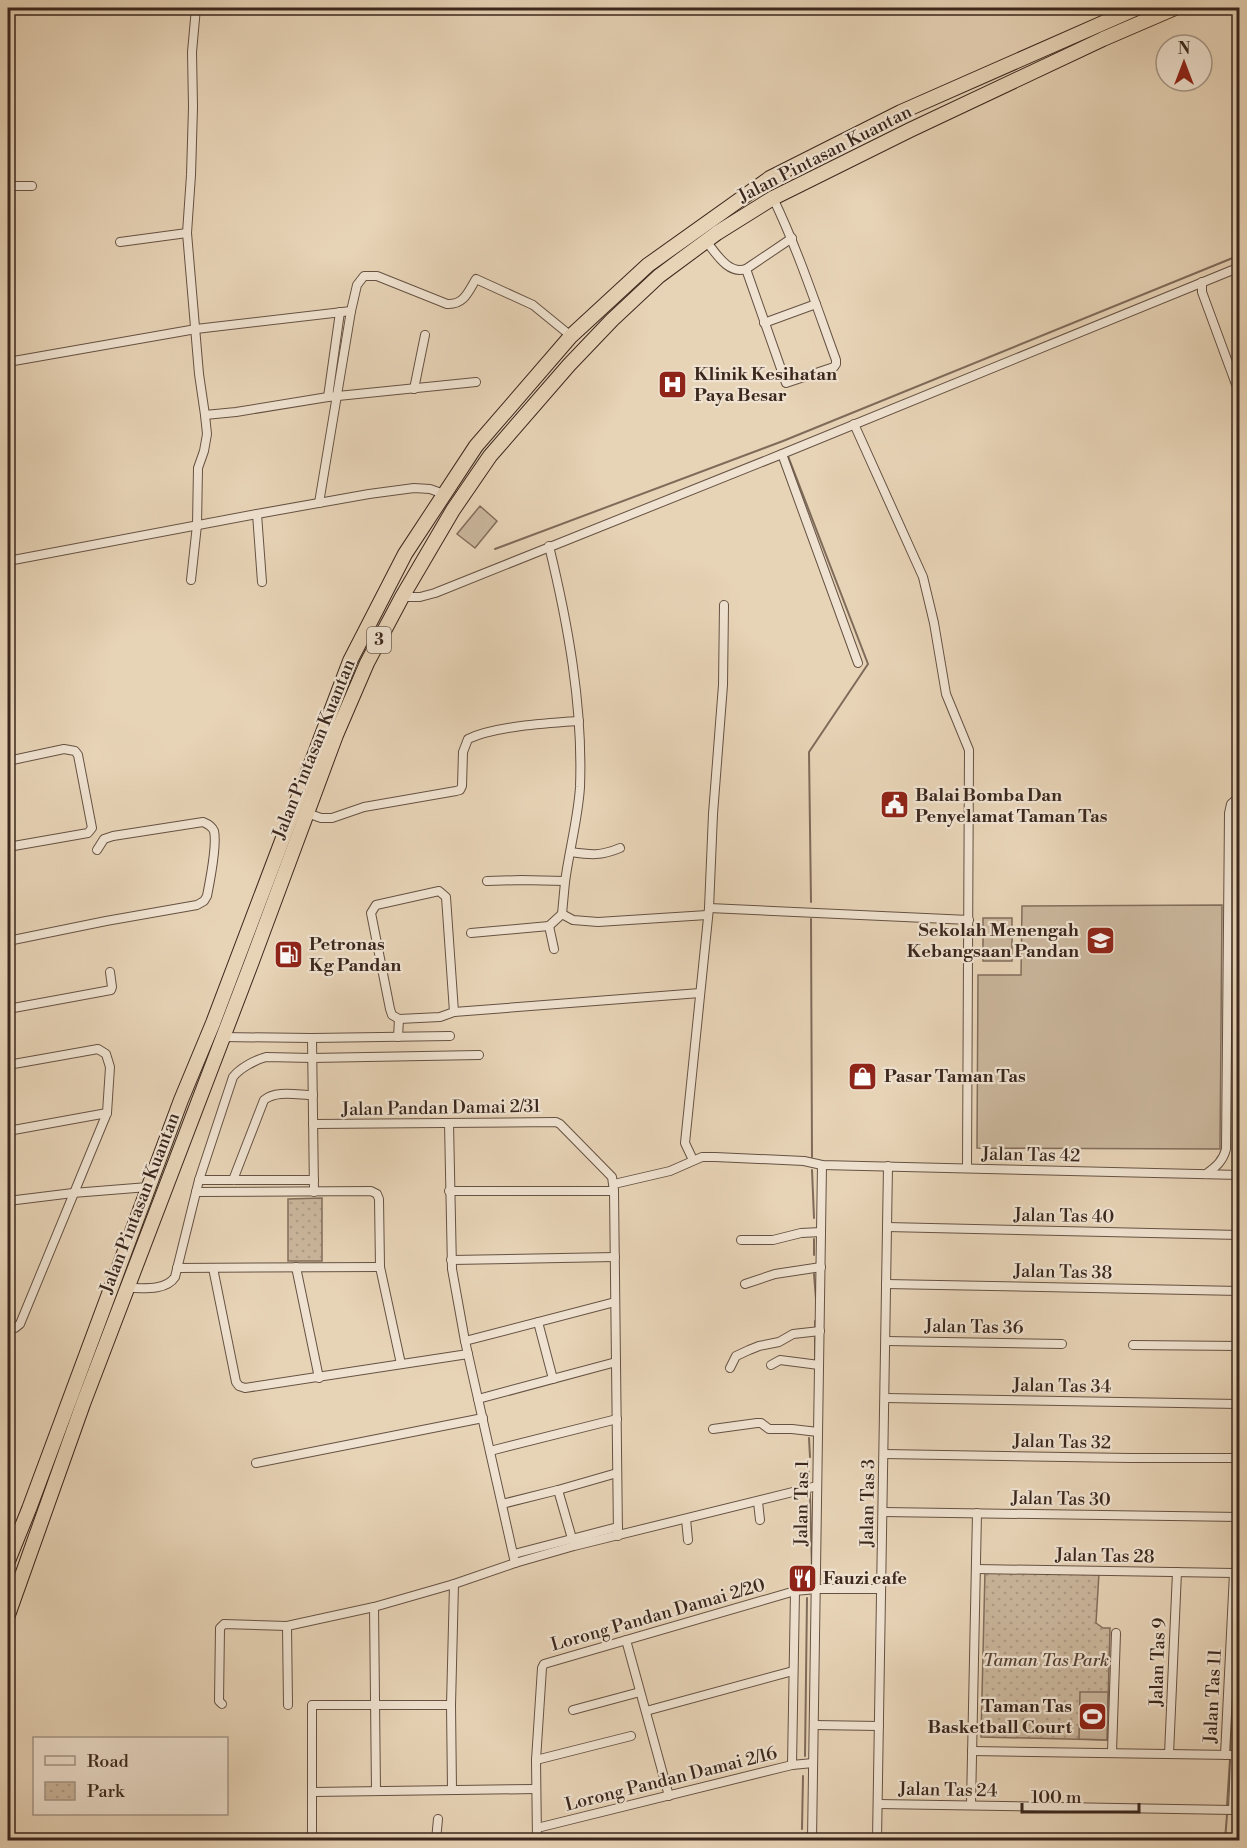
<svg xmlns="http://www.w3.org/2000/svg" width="1247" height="1848" font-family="'Libre Bodoni',serif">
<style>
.park{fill:url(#park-dots);stroke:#826e5c;stroke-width:1.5}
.pitch{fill:#cab69c;stroke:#826e5c;stroke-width:1.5}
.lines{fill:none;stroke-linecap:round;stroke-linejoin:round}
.stream{stroke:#7f6b5a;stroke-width:2}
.street-casing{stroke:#665243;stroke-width:10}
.highway-casing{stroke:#3b271d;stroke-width:16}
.street{stroke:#efe2d0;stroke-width:8}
.highway{stroke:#e7d3b6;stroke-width:14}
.labels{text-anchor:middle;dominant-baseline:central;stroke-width:4.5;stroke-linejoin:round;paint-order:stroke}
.shield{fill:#efe2d0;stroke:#715f53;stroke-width:1.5}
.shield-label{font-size:16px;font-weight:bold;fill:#3b271d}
.street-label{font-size:18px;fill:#3b271d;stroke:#efe2d0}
.poi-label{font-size:18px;font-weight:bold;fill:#3b271d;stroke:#efe2d0;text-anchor:start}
.park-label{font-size:18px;font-style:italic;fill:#584436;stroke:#efe2d0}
</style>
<defs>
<pattern id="park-dots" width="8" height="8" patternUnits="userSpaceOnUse" patternTransform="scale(1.5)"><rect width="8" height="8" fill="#cab69c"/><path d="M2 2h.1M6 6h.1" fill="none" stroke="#ae9c86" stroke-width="1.8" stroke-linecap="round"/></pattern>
</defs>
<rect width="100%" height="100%" fill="#e7d3b6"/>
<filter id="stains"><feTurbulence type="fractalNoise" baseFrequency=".00333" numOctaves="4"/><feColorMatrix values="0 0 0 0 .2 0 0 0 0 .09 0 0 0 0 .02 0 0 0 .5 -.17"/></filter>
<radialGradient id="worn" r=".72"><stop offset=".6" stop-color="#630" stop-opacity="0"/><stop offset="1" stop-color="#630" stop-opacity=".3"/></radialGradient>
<g class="park">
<path d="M322,1198v63h-34v-62z"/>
<path d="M985,1570l114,3 -3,50 7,5h7l-3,112 -126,-3z"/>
<path d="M443,1836l85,1v3h-86z"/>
</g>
<g class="pitch">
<path d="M480,506l17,15 -22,27 -18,-14z"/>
<path d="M1222,905l-2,244 -243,-1 1,-173h43l1,-69z"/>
<rect x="983" y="918" width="29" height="43"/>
<path d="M1080,1692h28l-1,48 -28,-1z"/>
</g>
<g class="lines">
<g class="stream">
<path d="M788,456l80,208 -59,88 2,150"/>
<path d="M495,549l288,-108 457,-186"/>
<path d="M811,919l1,238"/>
<path d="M812,1170l2,48"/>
<path d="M814,1239v16"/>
<path d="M814,1274l2,25"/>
<path d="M815,1321v8"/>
<path d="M815,1362v-24"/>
<path d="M809,1438l1,19"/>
<path d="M809,1482v-10"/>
<path d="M810,1494l2,75"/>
<path d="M1238,1565l1,-44"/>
<path d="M1230,1750l8,-170"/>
<path d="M805,1756l2,-158"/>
<path d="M1227,1806l3,-47"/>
<path d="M802,1829l1,-53"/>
<path d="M1225,1840l2,-25"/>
</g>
<defs>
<g id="street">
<path d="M196,8l-4,44 1,55 -2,68 -4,58 12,141 6,41 31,-3 92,-15 148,-15"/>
<path d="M8,186h24"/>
<path d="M706,241c10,12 22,34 40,28l46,-31"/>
<path d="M120,242l67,-9"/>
<path d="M746,269l40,114 48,-16 2,-3v-4c-20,-55 -38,-110 -63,-162"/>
<path d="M1202,282v10l35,95"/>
<path d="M764,323l52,-19"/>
<path d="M8,362l188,-33 155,-18"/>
<path d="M414,389l11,-54"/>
<path d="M328,397l12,-85"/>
<path d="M854,424l69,153 11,46 12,71 23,56 -2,418"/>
<path d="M782,454l76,209"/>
<path d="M319,503l32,-192 6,-26 7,-9h13l70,28c17,1 21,-12 29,-25l57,26 38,31"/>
<path d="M257,514l5,68"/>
<path d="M549,546c19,78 34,160 31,241 -2,32 -11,64 -15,95 -1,11 -2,22 -3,32"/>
<path d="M8,561l249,-47 112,-20 45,-6 16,1 14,5"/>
<path d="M191,580l6,-55 1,-57 6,-17 3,-17 -2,-19"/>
<path d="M402,597h18l15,-4 347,-139 458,-187"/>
<path d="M8,761l56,-12 11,2 3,4 14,73 -4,5 -80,14"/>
<path d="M307,813l14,5h11l32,-11 92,-16 4,-1 2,-4 1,-34 5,-13c27,-13 81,-16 111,-18"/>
<path d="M571,852c20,3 30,4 49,-4"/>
<path d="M487,881l34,-1 44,1"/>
<path d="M709,908l260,12"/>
<path d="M549,926l5,23"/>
<path d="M471,933l78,-7 13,-12 11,6 25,2 109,-7"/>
<path d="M8,941l98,-20 91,-16 7,-4 3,-5c3,-15 10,-52 7,-65 -2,-5 -6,-7 -11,-9l-90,14 -9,3 -7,11"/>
<path d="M8,1009l103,-19 1,-3 -2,-15"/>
<path d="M399,1019l-7,-4 -2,-6 -19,-96 5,-8 63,-14 7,6 8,115"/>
<path d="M399,1019l41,-2 14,-5 246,-19"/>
<path d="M222,1037l90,1 138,-2"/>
<path d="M398,1037l1,-18"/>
<path d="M312,1038l2,154"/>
<path d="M8,1065l90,-16 8,5 4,13 -3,46 -87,211 -5,4 -7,2"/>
<path d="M449,1123l3,146 13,72 50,222"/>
<path d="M313,1124l243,-2 4,2 52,53 2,14 4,345"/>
<path d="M8,1131l99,-18"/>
<path d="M693,1160l-8,-17 24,-235 4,-94 10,-129 1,-80"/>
<path d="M1206,1174c10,-7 17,-13 20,-25l3,-336 2,-9 9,-8"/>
<path d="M199,1180h115"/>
<path d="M233,1180l31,-80c12,-10 34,-5 49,-5"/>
<path d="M614,1184l56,-13 32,-14h13l89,4 18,4 418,10"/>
<path d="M449,1191h165"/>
<path d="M196,1192l175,-1 6,3 2,5 1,68 21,97"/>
<path d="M8,1201l65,-8 75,-6"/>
<path d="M887,1227l353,8"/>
<path d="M741,1240h32l28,-7 20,-1"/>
<path d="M451,1260l164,-3"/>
<path d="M296,1267l23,111"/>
<path d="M177,1268l203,-1"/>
<path d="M213,1268l23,114 3,4 6,2 223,-34"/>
<path d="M745,1284l30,-10 46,-7"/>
<path d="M886,1284l354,7"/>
<path d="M128,1288c14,0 38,3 47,-11l24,-97 34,-103c7,-9 22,-17 33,-20l46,1 167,-3"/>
<path d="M538,1322l15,57"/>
<path d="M465,1341l150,-39"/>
<path d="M886,1341l176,3"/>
<path d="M1133,1345l107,1"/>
<path d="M771,1365l9,-5 39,5"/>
<path d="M730,1368l6,-12 13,-6 10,-4 20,-4 14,-8 27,-3"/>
<path d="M885,1398l354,6"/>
<path d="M478,1399l138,-37"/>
<path d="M713,1429l44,-6h4l8,6h23l26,3"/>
<path d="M490,1451l127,-32"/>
<path d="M884,1454l246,4h110"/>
<path d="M256,1463l227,-45"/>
<path d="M558,1490l15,52"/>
<path d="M758,1502l2,18"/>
<path d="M502,1504l56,-14 59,-17"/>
<path d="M883,1512l357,5"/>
<path d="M686,1519l2,21"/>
<path d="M514,1554l104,-27"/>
<path d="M976,1569l258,4"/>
<path d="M374,1607l2,184"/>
<path d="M287,1626l1,79"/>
<path d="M626,1640l43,156"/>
<path d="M222,1704l-3,-3 1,-73 4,-4 63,2 87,-19 80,-23 61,-21 59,-17 243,-60"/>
<path d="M573,1710l67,-18"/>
<path d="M646,1711l147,-40"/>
<path d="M814,1725l65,1"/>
<path d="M972,1751l261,4 2,2 -2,53 7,1"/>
<path d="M1112,1752l4,-119"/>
<path d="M1169,1754l8,-182"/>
<path d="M1225,1755l9,-182h6"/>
<path d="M536,1760l95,-24"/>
<path d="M792,1765l3,-174"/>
<path d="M452,1790l-1,-85 3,-121"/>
<path d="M312,1792l224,-3"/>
<path d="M878,1804l355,6"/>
<path d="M971,1805l6,-292"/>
<path d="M537,1828l255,-63 21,-2"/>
<path d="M312,1840v-135h139"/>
<path d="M436,1840l2,-21"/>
<path d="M537,1840l-1,-80 6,-92 2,-4 251,-73 21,-2h65"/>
<path d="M800,1840l12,-4"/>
<path d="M812,1840l10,-675"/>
<path d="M877,1840l11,-674"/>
</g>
<g id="highway">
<path d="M8,1561l21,-52 152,-409 32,-77 137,-362 55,-107 71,-108 95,-110 77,-71 122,-87 131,-66 236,-104"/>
<path d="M8,1615l75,-211 168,-440 85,-229 31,-72 35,-66 51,-87 37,-54 79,-91 43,-45 47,-44 58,-43 56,-35 137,-68 193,-91 72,-31"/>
</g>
</defs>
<use href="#street" class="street-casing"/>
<use href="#highway" class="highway-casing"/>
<use href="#street" class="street"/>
<use href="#highway" class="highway"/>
</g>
<defs>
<symbol id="hospital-square" viewBox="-11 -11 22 22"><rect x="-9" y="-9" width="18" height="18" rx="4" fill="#8f2418" stroke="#efe2d0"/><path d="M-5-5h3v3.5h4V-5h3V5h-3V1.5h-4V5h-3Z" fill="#fff"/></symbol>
<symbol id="civic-square" viewBox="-11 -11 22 22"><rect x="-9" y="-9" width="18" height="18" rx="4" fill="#8f2418" stroke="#efe2d0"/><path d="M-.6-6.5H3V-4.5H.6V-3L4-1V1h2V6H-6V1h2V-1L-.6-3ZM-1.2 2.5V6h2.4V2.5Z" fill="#fff"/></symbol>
<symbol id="school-square" viewBox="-11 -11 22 22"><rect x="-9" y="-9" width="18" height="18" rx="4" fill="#8f2418" stroke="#efe2d0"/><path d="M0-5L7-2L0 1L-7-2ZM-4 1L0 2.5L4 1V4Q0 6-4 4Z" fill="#fff"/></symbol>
<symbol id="fuel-square" viewBox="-11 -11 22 22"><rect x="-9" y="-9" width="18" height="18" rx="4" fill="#8f2418" stroke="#efe2d0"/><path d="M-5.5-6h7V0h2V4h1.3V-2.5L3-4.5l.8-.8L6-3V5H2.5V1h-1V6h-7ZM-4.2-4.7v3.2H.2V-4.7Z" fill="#fff"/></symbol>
<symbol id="shop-square" viewBox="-11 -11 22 22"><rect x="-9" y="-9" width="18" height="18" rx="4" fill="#8f2418" stroke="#efe2d0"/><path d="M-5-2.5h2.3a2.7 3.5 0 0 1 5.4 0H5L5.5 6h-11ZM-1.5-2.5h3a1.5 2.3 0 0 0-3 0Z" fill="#fff"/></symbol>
<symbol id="restaurant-square" viewBox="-11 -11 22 22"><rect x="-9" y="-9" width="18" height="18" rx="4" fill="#8f2418" stroke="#efe2d0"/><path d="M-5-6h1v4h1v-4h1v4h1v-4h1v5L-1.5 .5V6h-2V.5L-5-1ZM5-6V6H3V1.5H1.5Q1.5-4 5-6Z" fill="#fff"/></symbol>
<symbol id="stadium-square" viewBox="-11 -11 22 22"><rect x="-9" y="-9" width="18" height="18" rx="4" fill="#8f2418" stroke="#efe2d0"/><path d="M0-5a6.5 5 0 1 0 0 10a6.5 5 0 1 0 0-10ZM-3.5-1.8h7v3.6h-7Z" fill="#fff"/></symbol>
</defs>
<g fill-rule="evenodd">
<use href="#hospital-square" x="656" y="368" width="33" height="33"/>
<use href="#civic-square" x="878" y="788" width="33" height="33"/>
<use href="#school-square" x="1084" y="924" width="33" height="33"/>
<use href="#fuel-square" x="272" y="938" width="33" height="33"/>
<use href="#shop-square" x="846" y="1060" width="33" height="33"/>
<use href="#restaurant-square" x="786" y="1562" width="33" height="33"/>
<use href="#stadium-square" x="1076" y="1700" width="33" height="33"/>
</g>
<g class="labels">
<rect class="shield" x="367" y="627" width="24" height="26" rx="4.5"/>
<g class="shield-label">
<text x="379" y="640">3</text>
</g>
<g class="street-label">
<text transform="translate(825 154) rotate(-27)">Jalan Pintasan Kuantan</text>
<text transform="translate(314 749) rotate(-68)">Jalan Pintasan Kuantan</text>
<text transform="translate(441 1108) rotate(-1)">Jalan Pandan Damai 2/31</text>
<text transform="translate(1031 1155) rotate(1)">Jalan Tas 42</text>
<text transform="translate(140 1203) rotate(-69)">Jalan Pintasan Kuantan</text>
<text transform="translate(1064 1216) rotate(1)">Jalan Tas 40</text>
<text transform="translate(1063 1272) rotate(1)">Jalan Tas 38</text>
<text transform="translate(974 1327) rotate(1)">Jalan Tas 36</text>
<text transform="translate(1062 1386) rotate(1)">Jalan Tas 34</text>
<text transform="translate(1062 1442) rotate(1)">Jalan Tas 32</text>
<text transform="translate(1061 1499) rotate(1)">Jalan Tas 30</text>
<text transform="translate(802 1503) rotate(-89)">Jalan Tas 1</text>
<text transform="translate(868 1503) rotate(-89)">Jalan Tas 3</text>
<text transform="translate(1105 1556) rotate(1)">Jalan Tas 28</text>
<text transform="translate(658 1615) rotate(-16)">Lorong Pandan Damai 2/20</text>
<text transform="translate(1158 1662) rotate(-88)">Jalan Tas 9</text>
<text transform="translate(1213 1696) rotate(-87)">Jalan Tas 11</text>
<text transform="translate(671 1779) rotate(-14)">Lorong Pandan Damai 2/16</text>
<text transform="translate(948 1790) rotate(1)">Jalan Tas 24</text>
</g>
<g class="poi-label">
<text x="694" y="374">Klinik Kesihatan<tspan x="694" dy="21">Paya Besar</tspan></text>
<text x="915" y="795">Balai Bomba Dan<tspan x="915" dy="21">Penyelamat Taman Tas</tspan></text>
<text x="1079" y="930" text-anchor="end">Sekolah Menengah<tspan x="1079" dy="21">Kebangsaan Pandan</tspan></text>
<text x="309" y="944">Petronas<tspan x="309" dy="21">Kg Pandan</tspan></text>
<text x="884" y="1076">Pasar Taman Tas</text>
<text x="823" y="1578">Fauzi cafe</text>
<text x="1072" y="1706" text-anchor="end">Taman Tas<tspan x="1072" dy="21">Basketball Court</tspan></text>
</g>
<g class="park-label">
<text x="1046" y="1660">Taman Tas Park</text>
</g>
</g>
<rect width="1247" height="1848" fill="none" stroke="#e7d3b6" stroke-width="30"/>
<rect x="9" y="9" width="1229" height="1830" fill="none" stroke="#3b271d" stroke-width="3"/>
<rect x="15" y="15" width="1217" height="1818" fill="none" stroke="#3b271d" stroke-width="1.5"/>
<rect x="33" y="1737" width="195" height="78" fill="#efe2d0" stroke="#a79788" stroke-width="1.5"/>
<rect x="45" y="1756" width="30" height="9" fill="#efe2d0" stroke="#a79788" stroke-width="1.5"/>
<text x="87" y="1767" font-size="18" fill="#3b271d">Road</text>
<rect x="45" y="1782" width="30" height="18" fill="url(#park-dots)" stroke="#a79788" stroke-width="1.5"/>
<text x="87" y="1797" font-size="18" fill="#3b271d">Park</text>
<g transform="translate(1184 63)"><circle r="28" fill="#efe2d0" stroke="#a79788" stroke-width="1.5"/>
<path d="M0-4.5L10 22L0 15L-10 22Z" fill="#8f2418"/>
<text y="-9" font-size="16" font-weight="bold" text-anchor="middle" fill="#3b271d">N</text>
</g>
<path d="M1022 1803v9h117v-9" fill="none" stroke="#3b271d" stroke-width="3"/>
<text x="1031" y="1803" font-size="18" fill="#3b271d" stroke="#efe2d0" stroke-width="4.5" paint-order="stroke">100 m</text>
<rect width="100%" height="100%" filter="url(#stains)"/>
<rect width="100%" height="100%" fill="url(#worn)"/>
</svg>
